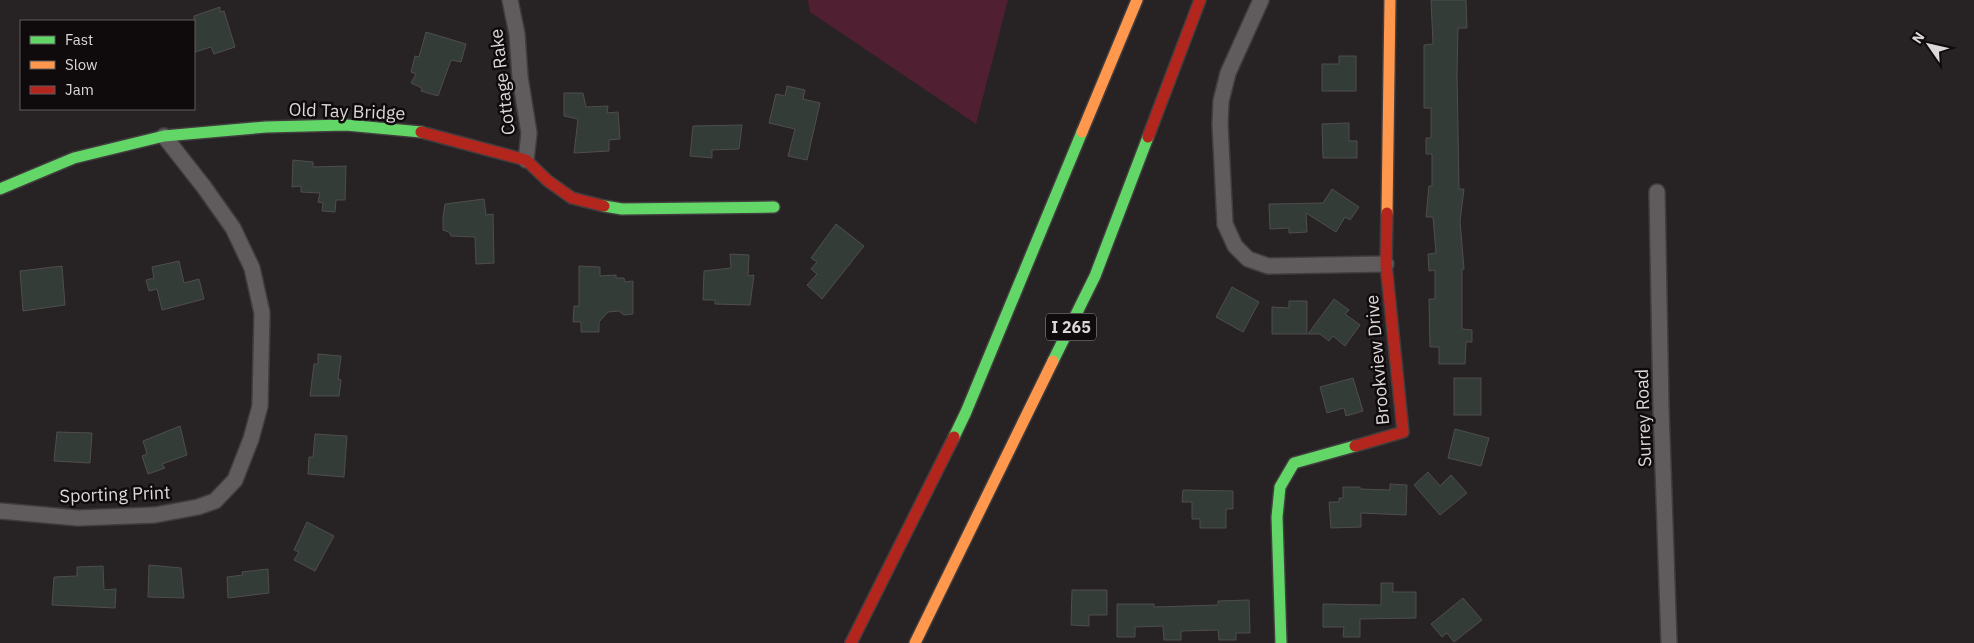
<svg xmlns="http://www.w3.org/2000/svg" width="1974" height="643" font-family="'IBM Plex Sans',sans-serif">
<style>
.green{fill:#501f31}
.building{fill:#343c38;stroke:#4f4d4d}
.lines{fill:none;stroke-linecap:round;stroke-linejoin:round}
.street-casing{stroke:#413d3e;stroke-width:18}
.fast-casing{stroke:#413d3e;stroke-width:14}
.slow-casing{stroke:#413d3e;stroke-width:14}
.jam-casing{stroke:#413d3e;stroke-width:14}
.street{stroke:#605c5d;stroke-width:15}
.fast{stroke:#63d668;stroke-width:11}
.slow{stroke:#ff974d;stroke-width:11}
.jam{stroke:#b3261e;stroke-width:11}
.labels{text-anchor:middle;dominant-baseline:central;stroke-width:5;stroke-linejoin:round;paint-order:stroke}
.shield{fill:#0f0b0c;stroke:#9f9a9b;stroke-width:1}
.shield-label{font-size:16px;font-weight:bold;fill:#ddd7d8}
.street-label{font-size:18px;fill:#ddd7d8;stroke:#0f0b0c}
</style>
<rect width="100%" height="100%" fill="#272324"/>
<path class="green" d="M808,0h200l-32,124 -166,-112z"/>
<g class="building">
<path d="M1431,0h35l1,28h-9l-1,46 2,115h5l-4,32 4,48h-2v60l10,1v12h-6l-1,22h-26v-17h-9l-1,-48h6v-29l-6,1 -1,-17 8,-1 -3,-36h-7l3,-31h3v-32h-6v-16h5v-30h-7v-63l9,-1z"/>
<path d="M220,7v5l4,-1 11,36 -21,7 -3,-7 -16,5 -1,-36z"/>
<path d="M426,32l40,12 -5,18 -10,-2 -13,36 -17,-5 1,-3 -11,-5 5,-9 -5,-2 4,-16 4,1z"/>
<path d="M1339,56h17v35h-34v-27h17z"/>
<path d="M787,86l18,4 -2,9 17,4 -13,57 -19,-4 7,-27 -26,-6 7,-29 9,2z"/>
<path d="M564,93h19l3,14 22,-1 -1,7 11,-1 2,27 -11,1v11l-35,2 4,-34 -14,-3z"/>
<path d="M1349,123v18h8v17h-34l-1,-34z"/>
<path d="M742,125l-3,24 -27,1v8l-22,-2 3,-30z"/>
<path d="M293,160l20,2v5l33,-1 -1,34h-9l-1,12 -13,-1 1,-8 -5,-1 2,-9 -19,-1v-6l-9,1z"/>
<path d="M1332,189l27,18 -9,13 -5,-3 -9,15 -30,-19 1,19 -18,1v-5l-19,1 -1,-25 54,-1z"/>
<path d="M484,199l2,16 7,-1 1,49 -18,1 -1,-27 -24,-1 -2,-4 -6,-2v-13l2,-13z"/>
<path d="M836,224l28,22 -42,53 -15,-14 10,-11 -6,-5 6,-7 -6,-4z"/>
<path d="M730,254l19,1 -1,21 6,-1 -4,30 -35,-1v-4h-12l1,-29 27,-3z"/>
<path d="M179,261l5,22 15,-4 5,20 -42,11 -5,-21 -8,2 -3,-11 8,-2 -2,-11z"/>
<path d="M62,266l3,39 -42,6 -3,-40z"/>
<path d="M579,266l21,1v9l16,-1v3h8l1,4 8,-1v33l-9,1 -5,-4 -11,1 -9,10v10h-18v-10h-8l1,-16h5z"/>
<path d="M1232,287l27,15 -16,30 -27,-15z"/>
<path d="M1334,299l15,11 -4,4 15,11 -15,21 -12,-10 -4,5 -9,-7h-12z"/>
<path d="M1289,301h18v33h-35v-27l17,1z"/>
<path d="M318,354l23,2 -3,23 3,1 -2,16h-29l4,-32h4z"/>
<path d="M1353,378l10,33 -17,5 -2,-8 -17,5 -7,-26z"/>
<rect x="1454" y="378" width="27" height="37"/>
<path d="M180,426l7,29 -25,9 3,4 -17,6 -6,-18 5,-2 -4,-13z"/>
<path d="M1455,429l34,9 -8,28 -33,-8z"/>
<path d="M57,432l35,1 -2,30 -36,-2z"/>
<path d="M315,434l32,2 -3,41 -36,-3 1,-17h4z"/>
<path d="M1428,472l12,14 11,-11 16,18 -27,22 -26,-30z"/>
<path d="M1390,484l17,1 -1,30 -45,-2v14l-30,1 -2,-26h10v-4h4v-11h17v2l30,1z"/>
<path d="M1183,490l50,1v18h-7v19h-26v-9h-8v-17h-10z"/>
<path d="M307,522l27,14 -19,35 -21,-11 5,-8 -5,-2z"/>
<path d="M149,565l32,3 3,30 -36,-1z"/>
<path d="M103,566l1,24 12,-1 -1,19 -63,-3 2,-28 23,-1v-9z"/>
<path d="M268,569l1,24 -41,5 -1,-21 16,-2 -1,-3z"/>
<path d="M1381,583h12v9h23v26l-56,1v18h-17l1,-10h-21v-23l58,1z"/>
<path d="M1072,590h35v25h-18v11l-18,-1z"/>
<path d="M1463,598l19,22 -28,22 -7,-9 -5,4 -11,-13z"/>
<path d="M1249,600l1,33h-14v7h-17l-1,-10 -37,1v9h-17l-1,-14 -28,1v10h-18v-33h37v3l64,-2v-4z"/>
</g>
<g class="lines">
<defs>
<g id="street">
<path d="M510,0l7,34 3,43 9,56 -3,27"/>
<path d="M1261,0l-33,73 -7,28 -1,23 5,100 10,22 13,13 20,7 118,-2"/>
<path d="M1657,192l4,217 8,234"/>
<path d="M0,511l78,7 77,-3 43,-8 17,-6 20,-21 16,-41 9,-33 2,-93 -10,-45 -19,-40 -29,-41 -40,-51"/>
</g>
<g id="fast">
<path d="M0,189l74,-31 90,-22 102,-9 80,-2 75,7"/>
<path d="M604,206l18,3 152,-2"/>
<path d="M1053,361l42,-85 53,-139"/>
<path d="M954,437l12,-25 116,-280"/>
<path d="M1281,643l-4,-126 3,-30 14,-24 61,-17"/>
</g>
<g id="slow">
<path d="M1082,132l55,-132"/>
<path d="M1387,213l3,-213"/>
<path d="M915,643l138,-282"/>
</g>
<g id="jam">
<path d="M421,132l105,28 22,21 24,17 32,8"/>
<path d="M1148,137l52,-137"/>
<path d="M1355,446l48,-14 -17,-168 1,-51"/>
<path d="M851,643l103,-206"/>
</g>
</defs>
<use href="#street" class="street-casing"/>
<use href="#fast" class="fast-casing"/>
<use href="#slow" class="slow-casing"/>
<use href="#jam" class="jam-casing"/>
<use href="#street" class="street"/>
<use href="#fast" class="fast"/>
<use href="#slow" class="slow"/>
<use href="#jam" class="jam"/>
</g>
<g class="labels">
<rect class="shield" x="1046" y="313.5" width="50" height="27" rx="4"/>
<g class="shield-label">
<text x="1071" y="327">I 265</text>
</g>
<g class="street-label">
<text transform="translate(502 82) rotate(-97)">Cottage Rake</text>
<text transform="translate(347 111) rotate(2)">Old Tay Bridge</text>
<text transform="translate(1377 360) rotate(-95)">Brookview Drive</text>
<text transform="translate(1643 418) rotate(-92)">Surrey Road</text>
<text transform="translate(115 494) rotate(-2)">Sporting Print</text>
</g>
</g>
<rect x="20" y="20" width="175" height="90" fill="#0f0b0c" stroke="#615d5e"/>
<rect x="30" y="36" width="25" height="8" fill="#63d668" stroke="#615d5e"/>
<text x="65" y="45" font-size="15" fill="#ddd7d8">Fast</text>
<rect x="30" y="61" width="25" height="8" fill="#ff974d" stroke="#615d5e"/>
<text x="65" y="70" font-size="15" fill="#ddd7d8">Slow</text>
<rect x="30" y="86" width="25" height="8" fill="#b3261e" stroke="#615d5e"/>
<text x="65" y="95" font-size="15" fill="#ddd7d8">Jam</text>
<g transform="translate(1929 45) rotate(304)" stroke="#0f0b0c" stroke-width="4" paint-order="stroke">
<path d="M0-4L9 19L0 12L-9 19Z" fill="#ddd7d8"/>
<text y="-8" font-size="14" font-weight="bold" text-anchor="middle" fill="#ddd7d8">N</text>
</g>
</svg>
